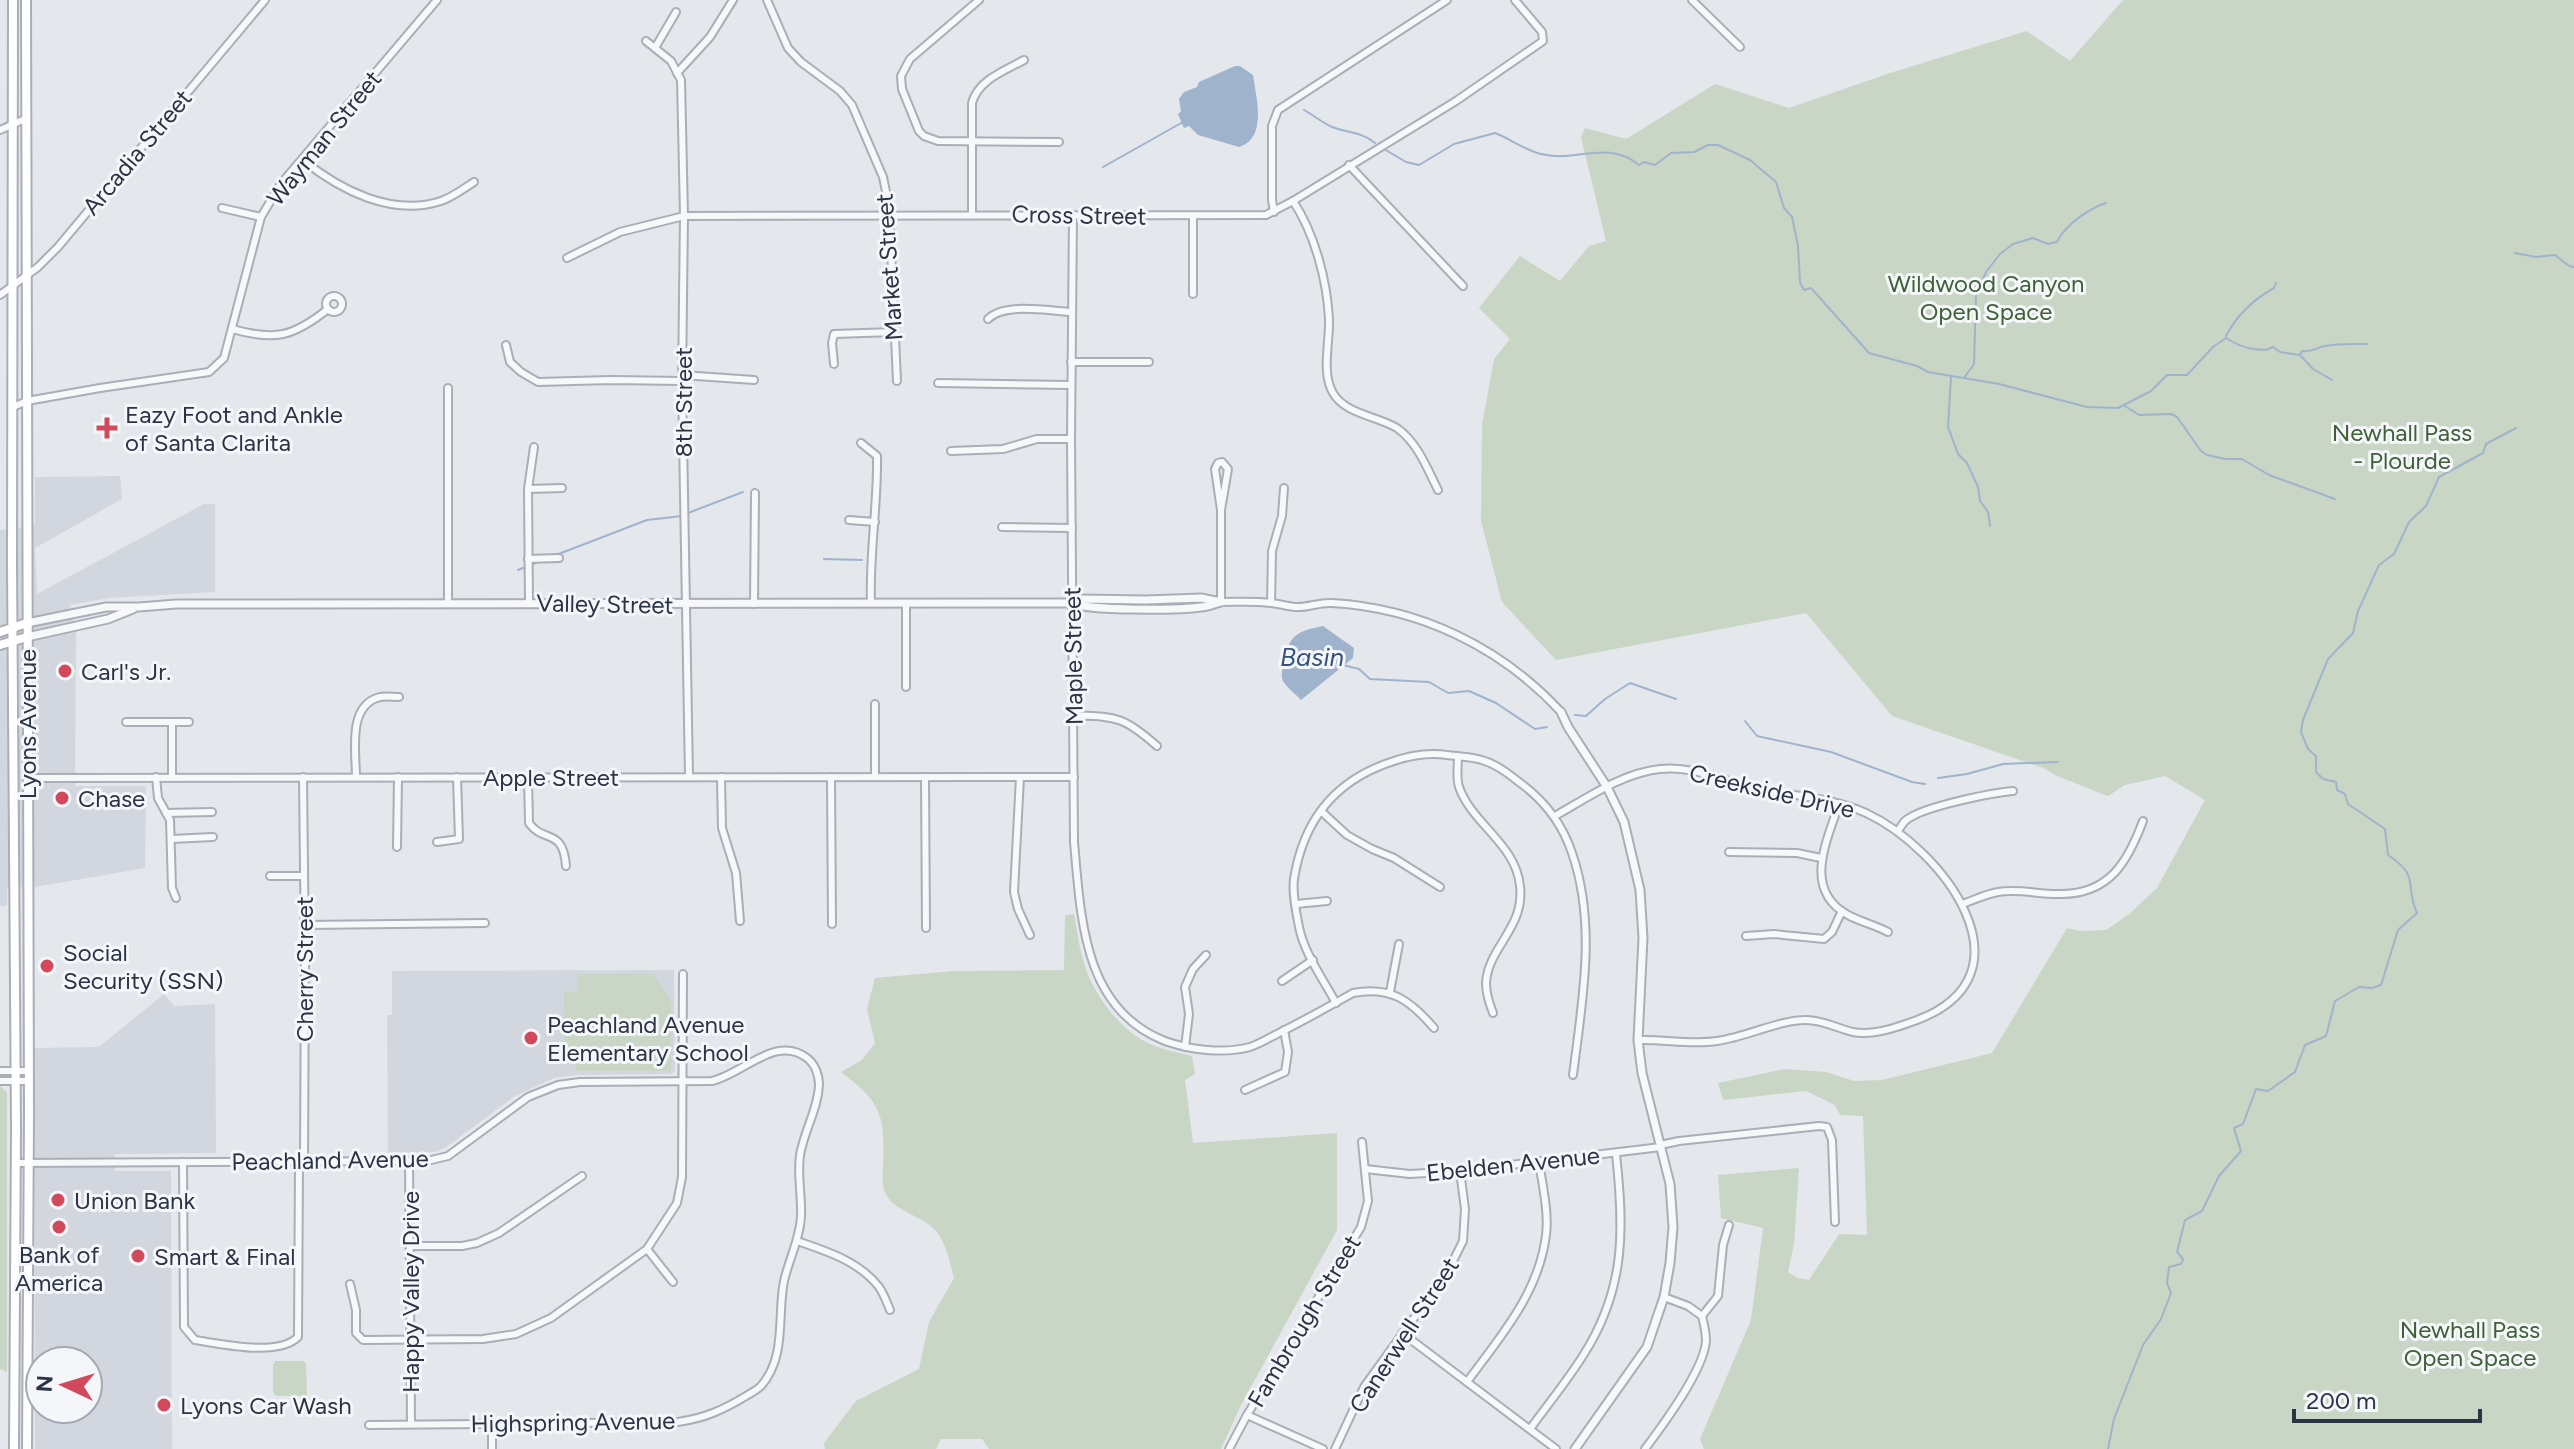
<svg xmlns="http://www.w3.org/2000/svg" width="2574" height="1449" font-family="Figtree,sans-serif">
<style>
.built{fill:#d2d6de;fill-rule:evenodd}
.green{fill:#c9d6c5}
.water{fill:#9fb4cc}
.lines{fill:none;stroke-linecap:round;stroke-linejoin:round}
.stream{stroke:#9fb4cc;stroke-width:2}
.minor-casing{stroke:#a9aeb7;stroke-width:10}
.tertiary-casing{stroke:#a9aeb7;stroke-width:11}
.secondary-casing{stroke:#a9aeb7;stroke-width:12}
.minor{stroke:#f7f8fa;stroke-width:6}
.tertiary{stroke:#f7f8fa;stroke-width:7}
.secondary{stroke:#fff;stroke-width:8}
.poi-dot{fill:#d1495b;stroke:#f4f6f9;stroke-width:3}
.labels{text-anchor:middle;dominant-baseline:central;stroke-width:6;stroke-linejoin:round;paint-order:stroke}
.street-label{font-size:24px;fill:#2b3445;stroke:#f4f6f9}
.park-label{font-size:24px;fill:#3f6138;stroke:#f4f6f9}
.poi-label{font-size:24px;fill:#2b3445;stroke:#f4f6f9;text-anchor:start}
.water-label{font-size:26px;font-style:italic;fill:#34527a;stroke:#f4f6f9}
</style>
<rect width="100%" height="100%" fill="#e4e7ec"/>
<g class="built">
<path d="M120,476l2,23 -87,49 2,46 167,-90h11v88l-106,6 -39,7 6,26 -1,155h71l-1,82 -110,19h-28v19h-7v-376l35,-4v-49z"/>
<path d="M674,970l1,100 -3,4 -96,1 -22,3 -39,18 -70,52 -10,4 -47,1 -1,-138h5v-44z"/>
<path d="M164,994l10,12 41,-2 1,149 -101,1v17h56l1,278h-137l-1,-401 65,-1zM40,1361h48v48h-48z"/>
</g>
<g class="green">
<path d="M2123,0h451v1449h-870l-4,-10 51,-119 12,-92 -42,-10 -3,-43 81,-7 -5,76 -6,28 10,6 11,2 30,-46 28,1 -4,-119 -23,-1 -5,-10 -29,-14 -83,9 -5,-17 67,-14 41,3 28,9 28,-1 110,-27 75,-125 13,3 26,-1 22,-15 29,-27 48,-88 -40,-24 -40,9 -17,11 -51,-20 -14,-8 -151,-52 -86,-103 -250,47 -54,-58 -21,-81 1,-96 12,-66 16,-20 -31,-31 41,-52 40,25 29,-35 17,-5 -25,-104 4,-9 41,11 89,-55 74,24 101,-35 137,-42 43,30z"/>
<path d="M1074,914c3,16 5,33 10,49 8,29 33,63 60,78 15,8 31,11 48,15l3,18 -10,6 8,63 144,-10v97l-97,177 -19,42h-232l-7,-10h-41l-5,10h-111l-1,-6 32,-42 63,-32 10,-47 25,-44c-5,-17 -8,-39 -22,-51 -12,-11 -36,-16 -45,-31 -6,-8 -4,-20 -4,-30 2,-51 -1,-63 -42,-94l21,-12 13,-17 -8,-34 8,-31 79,-7 110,-1 1,-55z"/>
<path d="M578,974h75l18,27v70h-95v-20h-12v-59h13z"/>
<path d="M0,1086l7,6v280l-7,-3z"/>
<path d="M275,1361h29l2,3 1,32h-31l-3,-4v-27z"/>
</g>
<g class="water">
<path d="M1235,66h5l13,9c3,22 15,63 -14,72l-41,-12 -9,-9 -5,2 -6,-14 3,-3 -2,-12 5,-7 13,-5 2,-5z"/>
<path d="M1323,626l31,22 -1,10 -52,42c-5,-6 -14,-12 -18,-19 -3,-6 0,-13 1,-19 5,-27 13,-31 39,-36z"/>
</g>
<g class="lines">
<g class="stream">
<path d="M1304,110c9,5 19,13 28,17 16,6 30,5 43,16"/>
<path d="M1384,149l22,13 13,3 35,-21 41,-11c16,6 29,17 46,21 35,9 66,-15 98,11l5,-3 11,3 16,-12 23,-1 14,-7h10l32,15 26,22 8,26 8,9 6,29 2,36 4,8 7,-2 58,65 48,13 11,6 71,12 88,23 31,1 33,-17 16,-16h20l26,-28 13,-9c8,5 18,10 28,11 4,1 8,0 12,1l7,-3 7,5 20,3 2,-4c9,1 10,-1 19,-4 12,-4 33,-3 46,-3"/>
<path d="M1103,167l80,-45"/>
<path d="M2515,253l21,4 19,-2 14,11 5,1"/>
<path d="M2226,336c11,-21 28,-37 48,-48l2,-5"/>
<path d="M2301,356l12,13 19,11"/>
<path d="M1951,377l-3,50 10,27 9,9 11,24 2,14 8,11 2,14"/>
<path d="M1964,378l10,-14 2,-68 10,-24 14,-18 13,-10 20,-6 15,6 9,-2c8,-17 31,-33 49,-39"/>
<path d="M2125,406l14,9 32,-1 6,3 24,34 6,4 18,4h17l27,16 66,24"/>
<path d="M688,513l55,-21"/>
<path d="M556,555l91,-35 35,-4"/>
<path d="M824,559l38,1"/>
<path d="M518,570l20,-8"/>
<path d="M1343,665l16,4 11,10 59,3 19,11 21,-2 27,12 39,26 12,-2"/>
<path d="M1575,715l11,1 19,-17 25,-16 46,16"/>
<path d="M1745,721l12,15 74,16 81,30 13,2"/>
<path d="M1938,778l29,-4 36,-10 55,-2"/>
<path d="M2108,1449l6,-30 29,-74 18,-26 10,-26 -4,-10 2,-16 12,-3 2,-5 -6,-7 8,-32 17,-9 17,-35 22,-25 -7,-23 9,-4 13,-35 12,2 27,-19 10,-27 21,-9 9,-35 24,-14 13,1 9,-3 17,-55 19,-17c-13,-29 4,-36 -29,-58l-3,-26 -37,-25 -3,-10 -8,-4 -1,-8 -13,-3 -7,-7v-16l-8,-7 -7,-17 2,-12 25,-61 25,-26 5,-22 21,-46 15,-11 15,-32 17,-16 13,-29 44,-24 3,-9 30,-16"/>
</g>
<defs>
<g id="minor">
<path d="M767,0l21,48 13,14 39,29 12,14 31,72 6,29 8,175"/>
<path d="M979,0l-69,59 -9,17 1,13 17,42 5,5 14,5 121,1"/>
<path d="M1692,0l48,47"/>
<path d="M646,41l25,20 10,19 3,136 -2,165 7,396"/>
<path d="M655,48l21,-36"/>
<path d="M677,73l33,-36 23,-37"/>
<path d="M0,130l25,-11"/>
<path d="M303,160c37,30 89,57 138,41 12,-4 22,-12 33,-19"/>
<path d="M1349,165l114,121"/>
<path d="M1293,201c22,33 34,80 36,118 1,22 -8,54 4,74 12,21 44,23 64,35 20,14 30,40 41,62"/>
<path d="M222,208l39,9"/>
<path d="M1274,212l-2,-12v-74l6,-16 169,-110"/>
<path d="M972,214v-111c6,-23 32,-32 52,-43"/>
<path d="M1073,215l-2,224 3,403c7,76 9,167 91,199 25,9 59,13 85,6 9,-3 19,-9 27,-13 26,-13 51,-27 76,-41 38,-7 57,7 81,35"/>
<path d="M567,258l53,-26 64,-16 582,-1 27,-14 163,-100 87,-60 -1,-9 -27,-32"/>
<path d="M1193,294v-78"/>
<path d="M0,295l38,-28 20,-20 207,-247"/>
<circle cx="334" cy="304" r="8"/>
<path d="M988,319c16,-17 61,-8 84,-7"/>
<path d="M232,329c43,12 61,8 96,-20"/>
<path d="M506,345l4,17 11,10 17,10 72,-2 72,1"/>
<path d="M1071,362h78"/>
<path d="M834,364l-2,-21 2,-9 60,-2"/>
<path d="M682,375l72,5"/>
<path d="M938,383l133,2"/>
<path d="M13,407l14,-6 73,-13 109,-16 15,-14 37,-141 19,-32 157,-185"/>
<path d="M861,443l16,13c1,49 -8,98 -6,147"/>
<path d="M951,451l52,-2 34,-10h34"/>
<path d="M528,489l34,-1"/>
<path d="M1221,510l7,-41 -6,-7 -4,1 -3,6 6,41v92c17,0 34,-1 50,1 8,1 16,3 24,4 13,1 24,-5 37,-4 88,5 169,44 229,109"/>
<path d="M849,520l26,2"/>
<path d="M1002,527l70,1"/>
<path d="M528,559l31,-1"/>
<path d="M448,602v-214"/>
<path d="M529,603l-1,-114 6,-42"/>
<path d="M1271,603l1,-52 10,-35 2,-28"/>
<path d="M754,604l1,-111"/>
<path d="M906,687v-83"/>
<path d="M875,704v73"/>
<path d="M1073,715c44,2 50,1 84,31"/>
<path d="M126,722h63"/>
<path d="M172,722v55"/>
<path d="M1458,756c0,10 -2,21 1,31 13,37 57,57 61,99 5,42 -32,61 -34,97 0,10 3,20 7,30"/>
<path d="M156,777l2,21 12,22 2,68 4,10"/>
<path d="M303,777l2,180 -1,205"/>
<path d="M356,777c0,-25 -9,-72 24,-80 5,-1 13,0 19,0"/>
<path d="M528,777l1,46c15,21 34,4 37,43"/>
<path d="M721,777l1,51 14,45 4,48"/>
<path d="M831,777l1,147"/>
<path d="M925,777l1,151"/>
<path d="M1020,777l-6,115 4,17 12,26"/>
<path d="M27,778l1047,-1"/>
<path d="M1839,804c-12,37 -37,86 9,111 13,7 27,10 40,17"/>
<path d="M1322,812l25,23 25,14 22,9 46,29"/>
<path d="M166,813l46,-1"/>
<path d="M1555,816c32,-18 67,-43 105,-47 32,-4 63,12 94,19 38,8 76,9 112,25 76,35 172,161 51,207 -19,7 -44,16 -64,12 -17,-4 -30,-12 -47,-12 -27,0 -60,17 -89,21 -26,4 -52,-2 -79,-1"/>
<path d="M1898,831c4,-6 6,-11 13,-14 18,-11 79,-24 102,-26"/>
<path d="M171,839l42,-2"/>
<path d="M437,842l22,-3 -2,-62"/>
<path d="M397,847l1,-70"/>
<path d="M1729,852l68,1 24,5"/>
<path d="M270,876h34"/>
<path d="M1296,904l31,-3"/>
<path d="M1962,904c12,-4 24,-10 36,-12 21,-4 42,3 63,2 49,0 67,-33 82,-73"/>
<path d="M305,925l180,-2"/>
<path d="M1746,936l28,-2 50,5 8,-7 10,-21"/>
<path d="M1282,981l31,-21"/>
<path d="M1390,992l9,-48"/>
<path d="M1336,1003c-13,-24 -32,-50 -37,-76 -3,-15 -7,-34 -5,-48 9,-57 40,-97 94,-116 19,-7 38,-11 59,-8 16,2 33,2 47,10 9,4 17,11 25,17 25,18 43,41 53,71 25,72 10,149 1,222"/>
<path d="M1185,1047l4,-33 -4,-27 8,-18 13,-14"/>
<path d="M0,1071h28"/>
<path d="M0,1081h28"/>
<path d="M1245,1090l40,-18 3,-20 -4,-22"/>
<path d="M1660,1145l19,-4 140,-15 8,1 5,13 3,82"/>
<path d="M409,1161l2,263"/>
<path d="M183,1162l1,165 11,13c27,4 83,17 103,-3l1,-175"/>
<path d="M16,1163l411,-2 21,-5 80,-59 30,-12 22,-3 132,-1c31,-7 64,-47 95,-23 8,6 12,17 12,27 -1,24 -15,46 -19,70 -3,21 2,41 1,61 -1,23 -12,43 -17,65 -7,35 3,75 -23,105 -4,4 -10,7 -15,10 -23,14 -41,22 -68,26l-309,3"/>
<path d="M1365,1169l45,5 50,-3 201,-24"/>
<path d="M797,1241c29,10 62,20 82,46 5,7 8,16 11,23"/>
<path d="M410,1246h52l15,-3 22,-10 83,-57"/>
<path d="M647,1249l26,33"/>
<path d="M350,1284l6,26v23l7,7 120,-1 33,-5 35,-16 96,-69 30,-46 5,-26 1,-203"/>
<path d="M1702,1316l16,-20 5,-51 6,-20"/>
<path d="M1402,1333l154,116"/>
<path d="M1467,1382c33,-45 72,-89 79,-147 3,-23 -4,-51 -7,-74"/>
<path d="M1247,1415l76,34"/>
<path d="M492,1424v25"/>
<path d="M1530,1429c18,-25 38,-49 54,-75 42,-66 40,-126 32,-200"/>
<path d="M1229,1449l18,-34 114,-188 7,-26 -6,-59"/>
<path d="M1335,1449l29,-62 84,-116 15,-30 2,-32 -5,-38"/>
<path d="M1645,1449c18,-24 59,-79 61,-108 0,-9 -2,-17 -4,-25l-14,-10 -24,-9"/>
</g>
<g id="tertiary">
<path d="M1072,603c16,8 107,7 129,4 6,0 13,-3 19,-5"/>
<path d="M27,623l79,-16h33l37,-3 896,-1 8,-4 65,1 56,-2 20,4"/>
<path d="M27,637l81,-18 25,-10"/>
<path d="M1561,712l7,15 39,60 17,35 16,68 3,48 -5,102 4,33 28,111 3,43 -3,36 -6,34 -17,50 -72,102"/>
</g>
<g id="secondary">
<path d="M13,0l-1,565 4,563 -2,321"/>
<path d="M26,0l3,1114 -2,335"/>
<path d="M0,632l27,-9"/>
<path d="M0,645l27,-8"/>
</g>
</defs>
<use href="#minor" class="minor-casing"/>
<use href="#tertiary" class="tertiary-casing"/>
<use href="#secondary" class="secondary-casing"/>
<use href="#minor" class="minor"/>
<use href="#tertiary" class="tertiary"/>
<use href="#secondary" class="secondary"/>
</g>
<g class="poi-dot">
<path d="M103 416h8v8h8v8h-8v8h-8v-8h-8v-8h8z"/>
<circle cx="65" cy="671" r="8"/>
<circle cx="62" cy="798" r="8"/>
<circle cx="47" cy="966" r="8"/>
<circle cx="531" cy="1038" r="8"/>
<circle cx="58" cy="1200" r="8"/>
<circle cx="59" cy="1227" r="8"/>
<circle cx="138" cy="1256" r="8"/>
<circle cx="164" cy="1405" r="8"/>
</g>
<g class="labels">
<g class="street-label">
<text transform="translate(324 138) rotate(-51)">Wayman Street</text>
<text transform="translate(137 152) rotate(-50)">Arcadia Street</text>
<text transform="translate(1079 215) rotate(1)">Cross Street</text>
<text transform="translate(889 267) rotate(-94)">Market Street</text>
<text transform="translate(683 402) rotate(-90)">8th Street</text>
<text transform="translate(605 604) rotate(1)">Valley Street</text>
<text transform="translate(1073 656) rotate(-91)">Maple Street</text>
<text transform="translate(27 724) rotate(-90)">Lyons Avenue</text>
<text x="551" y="777">Apple Street</text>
<text transform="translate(1772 791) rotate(13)">Creekside Drive</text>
<text transform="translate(304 969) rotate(-90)">Cherry Street</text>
<text transform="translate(330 1160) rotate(-1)">Peachland Avenue</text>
<text transform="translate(1513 1164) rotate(-6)">Ebelden Avenue</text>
<text transform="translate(410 1292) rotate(-90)">Happy Valley Drive</text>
<text transform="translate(1304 1321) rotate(-59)">Fambrough Street</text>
<text transform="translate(1404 1335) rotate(-57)">Canerwell Street</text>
<text transform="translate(573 1422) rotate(-1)">Highspring Avenue</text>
</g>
<g class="park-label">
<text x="1986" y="283">Wildwood Canyon<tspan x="1986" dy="28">Open Space</tspan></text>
<text x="2402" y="432">Newhall Pass<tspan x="2402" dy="28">- Plourde</tspan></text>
<text x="2470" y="1329">Newhall Pass<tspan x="2470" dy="28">Open Space</tspan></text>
</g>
<g class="poi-label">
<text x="125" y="414">Eazy Foot and Ankle<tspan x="125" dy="28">of Santa Clarita</tspan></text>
<text x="81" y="671">Carl's Jr.</text>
<text x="78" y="798">Chase</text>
<text x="63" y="952">Social<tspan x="63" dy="28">Security (SSN)</tspan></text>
<text x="547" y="1024">Peachland Avenue<tspan x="547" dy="28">Elementary School</tspan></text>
<text x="74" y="1200">Union Bank</text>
<text x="59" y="1254" text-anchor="middle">Bank of<tspan x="59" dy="28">America</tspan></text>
<text x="154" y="1256">Smart &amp; Final</text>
<text x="180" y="1405">Lyons Car Wash</text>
</g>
<g class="water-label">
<text x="1312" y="657">Basin</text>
</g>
</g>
<g transform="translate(64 1385) rotate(274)"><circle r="38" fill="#f4f6f9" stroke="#a4a8b1" stroke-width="2"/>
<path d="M0-6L14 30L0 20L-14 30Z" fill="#d1495b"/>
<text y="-12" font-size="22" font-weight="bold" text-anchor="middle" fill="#2b3445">N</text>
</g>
<path d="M2294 1409v12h186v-12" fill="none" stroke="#2b3445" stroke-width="4"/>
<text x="2306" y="1409" font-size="24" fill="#2b3445" stroke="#f4f6f9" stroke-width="6" paint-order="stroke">200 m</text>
</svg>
